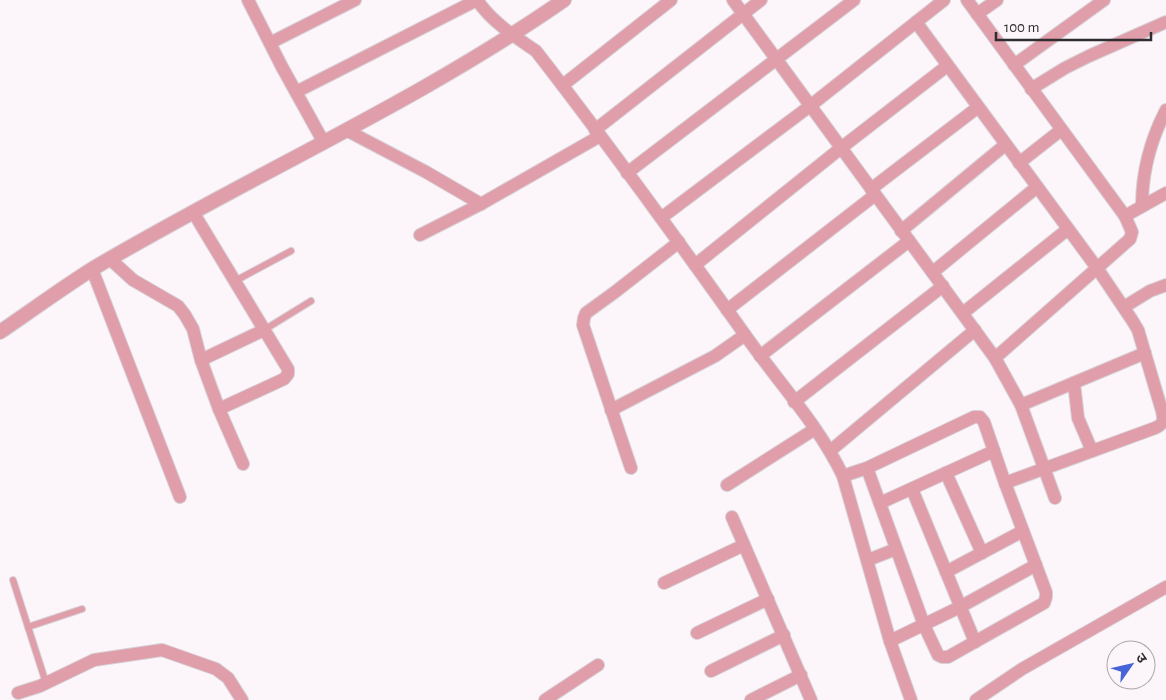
<svg xmlns="http://www.w3.org/2000/svg" width="1166" height="700" font-family="'Alegreya Sans','Noto Sans Devanagari',sans-serif">
<style>
.lines{fill:none;stroke-linecap:round;stroke-linejoin:round}
.service-casing{stroke:#d7d2d6;stroke-width:8}
.minor-casing{stroke:#d7d2d6;stroke-width:14}
.tertiary-casing{stroke:#d7d2d6;stroke-width:16}
.service{stroke:#e09daa;stroke-width:6}
.minor{stroke:#e09daa;stroke-width:12}
.tertiary{stroke:#e09daa;stroke-width:14}
</style>
<rect width="100%" height="100%" fill="#fcf6fb"/>
<g class="lines">
<defs>
<g id="service">
<path d="M235,281l56,-30"/>
<path d="M264,330l47,-29"/>
<path d="M13,580l33,103"/>
<path d="M28,627l54,-18"/>
</g>
<g id="minor">
<path d="M248,0l34,67 41,74"/>
<path d="M477,0c14,21 38,37 59,51 73,94 143,191 212,288 32,45 71,87 95,137l47,165 21,59"/>
<path d="M733,0l262,358 26,47 34,93"/>
<path d="M967,0l158,216 7,16 -2,7 -135,119"/>
<path d="M977,14l20,-14"/>
<path d="M916,22l181,246 35,52 6,10 24,81c2,9 2,13 -7,17l-150,55"/>
<path d="M270,43l85,-43"/>
<path d="M1014,65l90,-65"/>
<path d="M563,85l108,-85"/>
<path d="M1031,89l34,-21 24,-12 77,-34"/>
<path d="M296,92l181,-92"/>
<path d="M346,130l80,42 55,32"/>
<path d="M595,130l166,-130"/>
<path d="M1019,163l42,-33"/>
<path d="M627,173l227,-173"/>
<path d="M871,189l106,-81"/>
<path d="M1142,206c0,-33 9,-67 24,-96"/>
<path d="M193,212l95,157v5l-4,5 -65,30"/>
<path d="M1125,216l41,-23"/>
<path d="M661,218l149,-112 134,-106"/>
<path d="M901,231l104,-86"/>
<path d="M420,235l61,-31 119,-68"/>
<path d="M110,259l23,21 45,26 7,9 8,14 8,31 18,49 24,55"/>
<path d="M695,265l146,-117 106,-82"/>
<path d="M92,269l88,228"/>
<path d="M933,272l104,-85"/>
<path d="M1124,307l26,-16 16,-6"/>
<path d="M727,310l148,-115"/>
<path d="M963,313l105,-84"/>
<path d="M760,356l149,-115"/>
<path d="M201,360l63,-30"/>
<path d="M1074,383l4,35 14,33"/>
<path d="M794,402l149,-116"/>
<path d="M1021,405l124,-52"/>
<path d="M611,410l104,-54 30,-21"/>
<path d="M830,451l145,-121"/>
<path d="M631,468l-48,-143 1,-7 2,-5 29,-21 64,-50"/>
<path d="M946,473l36,80"/>
<path d="M843,476l24,-8 107,-51h6l4,5 21,61 41,109v5l-2,6 -96,54h-6l-4,-2 -14,-30 -57,-157"/>
<path d="M727,485l88,-56"/>
<path d="M912,489l63,153"/>
<path d="M880,503l114,-52"/>
<path d="M732,517l79,183"/>
<path d="M868,560l28,-11"/>
<path d="M946,572l77,-41"/>
<path d="M664,583l80,-38"/>
<path d="M697,633l71,-34"/>
<path d="M890,641l70,-34 76,-42"/>
<path d="M711,671l73,-36"/>
<path d="M18,693l22,-7 54,-26 68,-10 54,19 12,9 14,22"/>
<path d="M545,700l53,-35"/>
<path d="M751,700l50,-25"/>
<path d="M976,700l46,-31 144,-82"/>
</g>
<path id="tertiary" d="M0,332c31,-21 62,-44 94,-64 155,-92 322,-165 470,-268"/>
</defs>
<use href="#service" class="service-casing"/>
<use href="#minor" class="minor-casing"/>
<use href="#tertiary" class="tertiary-casing"/>
<use href="#service" class="service"/>
<use href="#minor" class="minor"/>
<use href="#tertiary" class="tertiary"/>
</g>
<g transform="translate(1131 665) rotate(56)"><circle r="24" fill="#fcf6fb" stroke="#aaa6a9"/>
<path d="M0-4L9 19L0 12L-9 19Z" fill="#4663d7"/>
<text y="-8" font-size="14" font-weight="bold" text-anchor="middle" fill="#2f2d2f">उ</text>
</g>
<path d="M996 32v8h155v-8" fill="none" stroke="#2f2d2f" stroke-width="2.5"/>
<text x="1004" y="32" font-size="15" fill="#2f2d2f" stroke="#fcf6fb" stroke-width="4" paint-order="stroke">100 m</text>
</svg>
